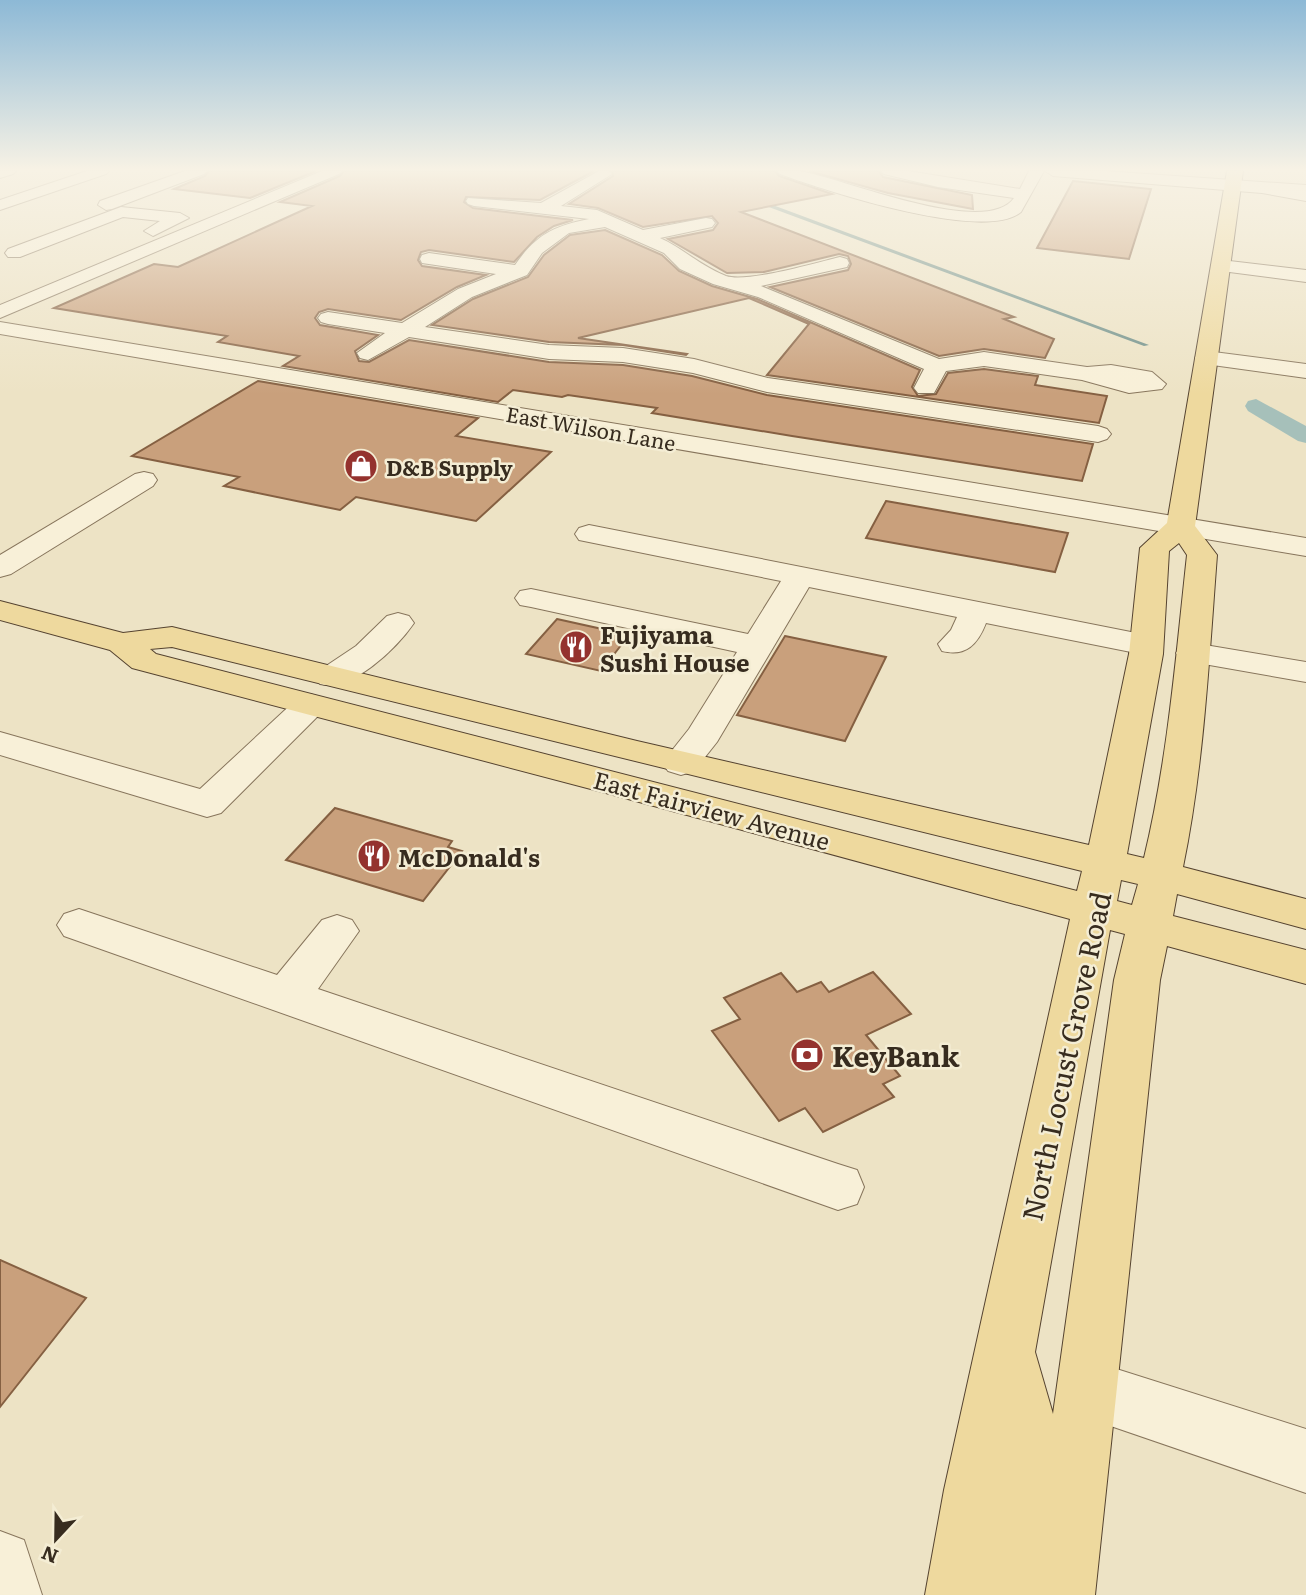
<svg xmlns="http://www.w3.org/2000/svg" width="1306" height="1595" font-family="Literata,serif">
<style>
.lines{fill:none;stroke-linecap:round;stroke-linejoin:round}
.stream{fill:#6d8e88;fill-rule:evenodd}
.canal{fill:#a6c0ba;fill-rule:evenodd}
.building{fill:#c9a07c;stroke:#856042;stroke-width:2}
.minor-casing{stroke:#87755c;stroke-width:2}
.major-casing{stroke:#554330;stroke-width:2}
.minor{fill:#f8f0d8;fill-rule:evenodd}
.major{fill:#eed99e;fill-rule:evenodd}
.labels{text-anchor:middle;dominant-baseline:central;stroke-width:5;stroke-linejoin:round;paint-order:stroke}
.far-street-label{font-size:21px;fill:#372c1f;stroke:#f4edd4}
.far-poi-label{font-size:21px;font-weight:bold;fill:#372c1f;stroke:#f4edd4;text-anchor:start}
.poi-label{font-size:24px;font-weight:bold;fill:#372c1f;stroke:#f4edd4;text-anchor:start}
.street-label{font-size:24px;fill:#372c1f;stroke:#f4edd4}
.near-poi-label{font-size:28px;font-weight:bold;fill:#372c1f;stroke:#f4edd4;text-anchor:start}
.near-street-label{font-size:28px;fill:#372c1f;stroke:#f4edd4}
</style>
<rect width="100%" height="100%" fill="#ede3c5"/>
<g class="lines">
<path class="stream" d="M758,201h4l387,144 -5,1 -386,-143z"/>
<path class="canal" d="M1256,399l50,27v17l-8,-2 -50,-30 -3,-5 3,-5z"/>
</g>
<g class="building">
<path d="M209,171h107l-66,27 -76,-9 31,-13z"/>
<path d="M344,171h250l-54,29 -74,-3 -2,5 9,6 100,12 -19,6 -17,11 -23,25 -85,-12 -8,2 -3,8 4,6 64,9 -29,12 -56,33 -73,-11 -9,3 -4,6 5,7 58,10 -23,16 4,10 10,1 40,-22 140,22 74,3 69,11 75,19 326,49 -11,37 -290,-45 -140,-23 5,-5 -89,-13 -6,2 -49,-7 -15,12 -215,-36 16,-10 -81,-14 9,-6 -173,-28 100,-44 24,3 134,-61 -32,-4 60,-26z"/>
<path d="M612,171h163l4,5 53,18 -91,18 273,105 -10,2 50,20 -9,19 -61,-9 -45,7 -169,-69 78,-17 3,-6 -3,-8 -9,-2 -75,18 -37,1 -59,-34 45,-9 5,-7 -6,-7 -69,11 -45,-19 -29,-4 44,-28z"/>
<path d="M809,171h70l4,6 89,18 1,14 -85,-16z"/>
<path d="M1073,181l78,8 -22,70 -92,-11z"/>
<path d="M605,230l57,25 17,16 33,15 45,13 163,71 -8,17 6,9 18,-2 12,-21 36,-4 54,7 -3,9 72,11 -8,27 -332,-48 42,-51 -60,-26 -171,40 109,16 -1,1 -63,-10 -74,-3 -117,-17 41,-26 55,-22 16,-22 26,-20z"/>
<path d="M258,381l220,37 -22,18 95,16 -75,69 -120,-24 -16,13 -116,-24 15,-9 -107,-21z"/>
<path d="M886,501l182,32 -13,39 -189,-34z"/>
<path d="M557,619l72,16 -28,36 -75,-17z"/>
<path d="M785,636l101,21 -41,84 -108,-26z"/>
<path d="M335,808l117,33 -4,6 14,4 -39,50 -137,-41z"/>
<path d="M873,972l38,42 -45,21 34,41 -17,8 11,13 -71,35 -18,-24 -26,13 -67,-90 28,-12 -16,-21 57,-25 16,19 24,-10 8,10z"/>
<path d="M0,1260l86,38 -86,109z"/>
</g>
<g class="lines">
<defs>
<g id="minor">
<path d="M0,171h16l-3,3 -13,4z"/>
<path d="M87,171h22l-3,3 -106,36v-10z"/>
<path d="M185,171h22l-3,3 -92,35 -6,1 -8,-5 2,-4z"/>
<path d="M322,171h20l-3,3 -339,144v-13z"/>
<path d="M599,171h10l3,3 -51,32 36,4 46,20 63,-12 6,1 3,4 -3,4 -52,11c24,11 39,27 66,38 21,7 89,-13 114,-19l7,2 2,4 -2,4 -86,19 178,73 45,-7 103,15 24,-2 41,7 14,12 -4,5 -33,4 -47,-13 -98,-14 -38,5 -12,22h-16l-4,-5 10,-19 -166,-72 -45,-13 -33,-15 -16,-16 -59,-26 -36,6 -27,20 -15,22 -55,22 -47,30 124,18 74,3 71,11 74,19 330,48 9,3 4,5 -4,5 -9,3 -331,-50 -74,-19 -70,-11 -74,-3 -140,-22 -41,23 -8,-2 -3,-5 28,-20 -57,-9 -7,-2 -3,-4 3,-4 7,-2 74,11 56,-34 38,-15 -74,-11 -2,-4 2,-4 7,-2 86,12c21,-30 38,-39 74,-46l-115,-13 -6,-2 -2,-3 2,-3 73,5z"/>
<path d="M777,171c7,0 15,-1 22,0 42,6 186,68 215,27l-76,-11 -54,-13 -3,-3h27l112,18 9,-18h15l-23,41c-37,31 -198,-22 -241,-38z"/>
<path d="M1045,171h59l202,14v16l-44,-8 -209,-17z"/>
<path d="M121,207l59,6 9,5 -36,18 -9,-5 16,-10 -37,-4 -103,40h-12l-3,-4 3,-4z"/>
<path d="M1221,260l85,10v12l-92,-12 -2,-4 2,-4z"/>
<path d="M0,322l1306,216v18l-1306,-222z"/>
<path d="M1206,351l100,13v14l-108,-15 -3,-5 3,-5z"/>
<path d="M144,472l9,2 4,6 -4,6 -142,88 -11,3v-22l135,-81z"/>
<path d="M589,525l557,110 12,3 4,7 -4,7 -12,3 -160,-32c-8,21 -20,34 -44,28l-4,-7 13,-14 6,-13 -148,-30 -92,155 -23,29 -13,4 -13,-4 -6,-8 27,-34 48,-77 -206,-45 -11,-2 -5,-7 5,-7 11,-2 217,45 33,-53 -202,-41 -4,-6 4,-6z"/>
<path d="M398,613l11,3 5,7c-17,25 -62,69 -94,61l-5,-7 5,-7 36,-24 31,-30z"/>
<path d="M1193,643l113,19v20l-125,-22 -5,-7 5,-7z"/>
<path d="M310,694l12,4 6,7 -6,7 -101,101 -14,4 -207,-62v-23l200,57 98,-91z"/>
<path d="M79,909l198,66 45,-55 15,-5 15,5 7,11 -41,58 520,175 19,6 7,17 -7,17 -19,6 -774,-274 -7,-11 7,-11z"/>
<path d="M1088,1360l218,69v64l-239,-82 -9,-21 9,-21z"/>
<path d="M0,1531l24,9 18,55h-42z"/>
</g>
<path id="major" d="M1227,171h16l-48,355 22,29c-8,104 -13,210 -34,312l123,32v30l-129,-35 -4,22 133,34v34l-139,-38 -7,34 -65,615h-170l19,-105 126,-571 -464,-126 -474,-125 -22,-18 -110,-30v-19l123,32 49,-6 465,114 452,104 40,-191 11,-106 27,-25zM1179,543l8,12c-11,100 -19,204 -43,303l-17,-4 36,-200 6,-103zM172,647l910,224 -5,20 -921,-237 -6,-5zM1121,880l17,4 -6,21 -15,-4zM1110,930l15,4 -11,46 -61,434 -18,-62z"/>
</defs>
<use href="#minor" class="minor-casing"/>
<use href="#major" class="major-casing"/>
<use href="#minor" class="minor"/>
<use href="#major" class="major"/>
</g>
<linearGradient id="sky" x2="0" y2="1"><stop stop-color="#8db9d6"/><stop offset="0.43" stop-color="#f7f2e5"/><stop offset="1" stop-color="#f7f2e5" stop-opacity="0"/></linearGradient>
<rect width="1306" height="394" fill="url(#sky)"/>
<defs>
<symbol id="shop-disc" viewBox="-11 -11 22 22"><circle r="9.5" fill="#94322e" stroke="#f4edd4"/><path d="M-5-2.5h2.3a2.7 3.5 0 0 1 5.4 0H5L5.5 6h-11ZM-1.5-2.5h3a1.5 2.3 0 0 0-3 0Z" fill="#fff"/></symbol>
<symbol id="restaurant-disc" viewBox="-11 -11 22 22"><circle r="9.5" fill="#94322e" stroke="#f4edd4"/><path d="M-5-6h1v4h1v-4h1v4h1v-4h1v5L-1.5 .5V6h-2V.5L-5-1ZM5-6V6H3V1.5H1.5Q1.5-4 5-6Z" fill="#fff"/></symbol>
<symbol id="bank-disc" viewBox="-11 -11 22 22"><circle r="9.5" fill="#94322e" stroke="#f4edd4"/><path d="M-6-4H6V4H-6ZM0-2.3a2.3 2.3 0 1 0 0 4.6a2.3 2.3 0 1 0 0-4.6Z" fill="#fff"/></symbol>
</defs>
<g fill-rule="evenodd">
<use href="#shop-disc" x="342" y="447" width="38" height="38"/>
<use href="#restaurant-disc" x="557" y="628" width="38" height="38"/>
<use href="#restaurant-disc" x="355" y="837" width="38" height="38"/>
<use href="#bank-disc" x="788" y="1036" width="38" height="38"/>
</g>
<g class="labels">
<g class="far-street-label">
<text transform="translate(591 427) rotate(10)">East Wilson Lane</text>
</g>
<g class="far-poi-label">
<text x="386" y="466">D&amp;B Supply</text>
</g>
<g class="poi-label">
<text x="600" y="633">Fujiyama<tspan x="600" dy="28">Sushi House</tspan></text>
<text x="398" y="856">McDonald's</text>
</g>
<g class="street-label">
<text transform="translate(712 809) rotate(15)">East Fairview Avenue</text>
</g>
<g class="near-poi-label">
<text x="832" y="1055">KeyBank</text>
</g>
<g class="near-street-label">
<text transform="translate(1065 1056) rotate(-78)">North Locust Grove Road</text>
</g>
</g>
<g transform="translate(56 1539) rotate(202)" stroke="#f4edd4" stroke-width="5" paint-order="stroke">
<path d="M0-5L12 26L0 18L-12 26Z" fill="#372c1f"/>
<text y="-10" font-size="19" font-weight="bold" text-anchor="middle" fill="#372c1f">N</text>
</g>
</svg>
